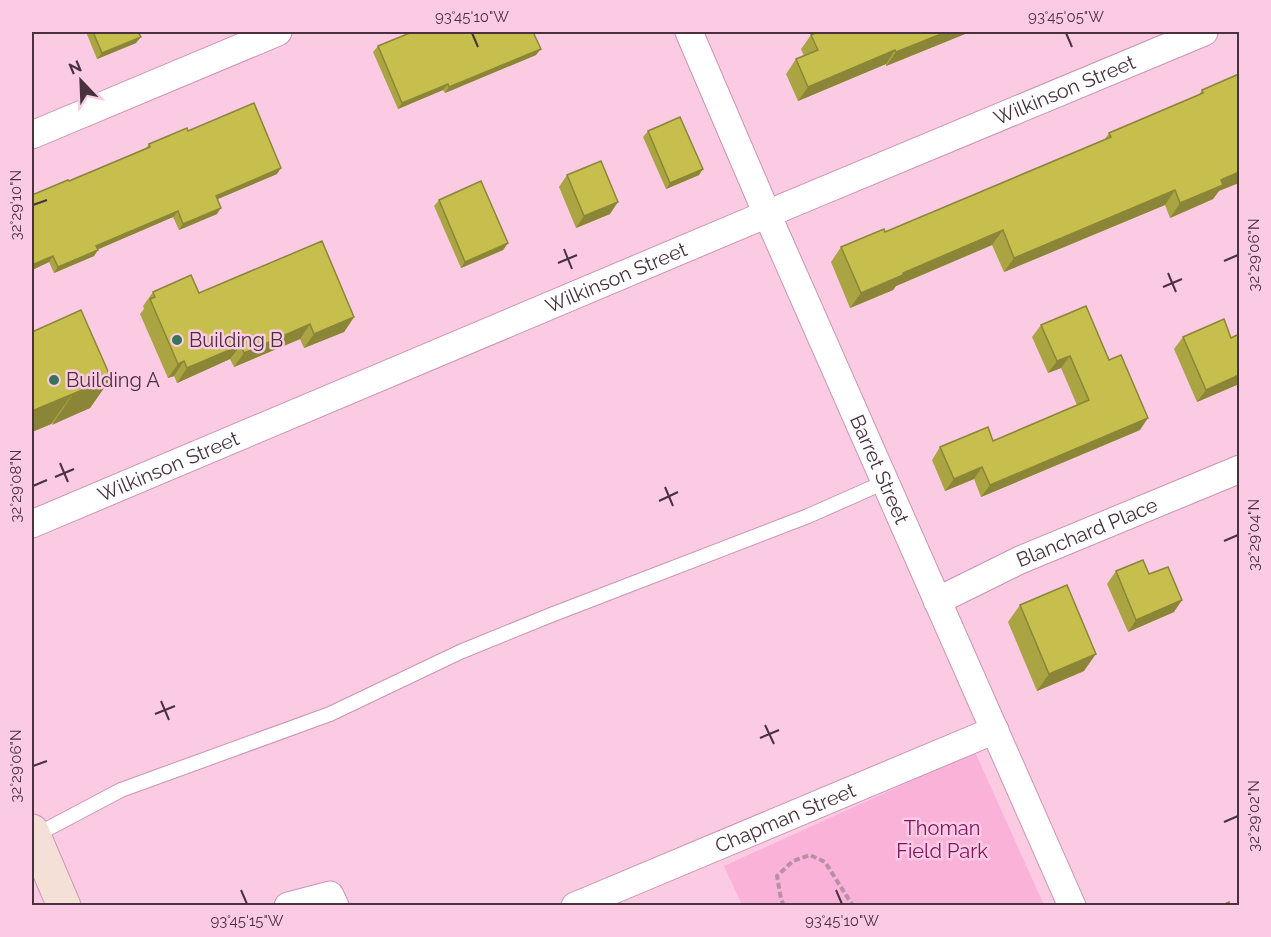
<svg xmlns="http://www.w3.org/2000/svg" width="1271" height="937" font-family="Raleway,sans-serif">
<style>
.green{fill:#fab2d9}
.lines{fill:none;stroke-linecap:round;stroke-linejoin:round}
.lane-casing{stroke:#cc93b2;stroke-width:16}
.street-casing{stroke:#cc93b2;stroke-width:29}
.secondary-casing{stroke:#cc93b2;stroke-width:35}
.path{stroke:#b790a4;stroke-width:4;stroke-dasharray:6 3;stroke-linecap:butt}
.lane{stroke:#fff;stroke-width:14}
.street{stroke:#fff;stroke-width:27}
.secondary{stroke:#f4e0d6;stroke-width:33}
.wall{fill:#aaa443}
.shaded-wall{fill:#8b8637}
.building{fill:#c6bf4e;stroke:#8b8637;stroke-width:1.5}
.ticks{fill:none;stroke:#49313e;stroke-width:2}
.poi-dot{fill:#39735c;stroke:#fbcbe4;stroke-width:2}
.labels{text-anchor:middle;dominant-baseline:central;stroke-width:5;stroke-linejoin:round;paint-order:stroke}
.street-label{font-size:20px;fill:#49313e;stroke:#fbcbe4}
.poi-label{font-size:20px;fill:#49313e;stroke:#fbcbe4;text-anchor:start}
.park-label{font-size:20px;fill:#851360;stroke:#fbcbe4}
.neatline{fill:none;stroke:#49313e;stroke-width:2}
.ticks-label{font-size:15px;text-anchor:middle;fill:#49313e}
</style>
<rect width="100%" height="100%" fill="#fbcbe4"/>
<path class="green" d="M975,752l69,153h-302l-18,-39z"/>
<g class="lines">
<defs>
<path id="lane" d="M34,836l87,-46 209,-76 130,-62 91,-37 257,-99 77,-34"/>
<g id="street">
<path id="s1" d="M689,32l78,182 305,692"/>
<path d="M32,135l246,-103"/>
<path id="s2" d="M32,524l735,-310 437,-182"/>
<path id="s3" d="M937,601l83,-41 220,-91"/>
<path d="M288,906l42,-11 5,11"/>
<path id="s4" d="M575,906l420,-176"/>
</g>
<path id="secondary" d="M32,831l32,75"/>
</defs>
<use href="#lane" class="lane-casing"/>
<use href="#street" class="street-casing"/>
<use href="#secondary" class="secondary-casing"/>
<path class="path" d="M784,906l-3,-7 -4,-23 16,-15 17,-6 15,7 28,44"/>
<use href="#lane" class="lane"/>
<use href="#street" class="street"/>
<use href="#secondary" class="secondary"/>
</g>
<g class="wall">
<path d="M86,32h52l-2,11 -39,16z"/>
<path d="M970,32l-84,34v-2l-88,37 -12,-27 10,-15 8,-3 -3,-7 10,-14z"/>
<path d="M415,33l121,22 -91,38 -2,-3 -45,19 -25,-57 5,-6z"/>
<path d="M1239,74l-20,117 -6,8 -43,19 -5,-13 -161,67 -12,-27 -96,41 -3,4 -43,18 -19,-46 10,-15 44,-15 220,-93 4,-6 90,-38 3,-5z"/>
<path d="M188,131l89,43 -60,25v15l-38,16 -6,-13 -75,32 -4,7 -40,17 -5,-11 -17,8v-75l37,-14 77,-33 3,-4z"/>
<path d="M648,131l51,44 -33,14 -23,-52z"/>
<path d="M567,175l43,39 -34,14 -17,-41z"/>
<path d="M439,200l69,43 -5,7 -42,18 -27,-62z"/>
<path d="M153,292l46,1 155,24 -10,15 -40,16 -4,-9 -66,28 -4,-8 -53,24 -3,-7 -6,2 -28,-64 4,-5 -1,-3z"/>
<path d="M1041,325l68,35 31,70 -159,67 -7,-18 -29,12 -13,-31 8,-13 53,-6 84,-36 -16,-37 -13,5 -16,-36z"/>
<path d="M32,332l79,46 -21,30 -58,24z"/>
<path d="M1183,337l56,47 -42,18 -23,-53z"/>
<path d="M1116,571l33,3 25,38 -46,20 -21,-48z"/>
<path d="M1020,605l64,66 -47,20 -29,-69z"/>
</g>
<g class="shaded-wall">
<path d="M946,32h24l-84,34 10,-14z"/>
<path d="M141,37l-5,6 -39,16 5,-6z"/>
<path d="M541,49l-5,6 -91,38 4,-6z"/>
<path d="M895,50l-9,14 -88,37 10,-14z"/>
<path d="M448,84l-5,6 -45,19 4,-6z"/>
<path d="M281,168l-4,6 -66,28 5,-6z"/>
<path d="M703,169l-4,6 -33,14 4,-6z"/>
<path d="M1239,172v11l-20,8 -6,8 -43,19 10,-15 41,-23z"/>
<path d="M1175,190l-10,15 -161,67 10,-14z"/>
<path d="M618,202l-8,12 -34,14 8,-12z"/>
<path d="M221,208l-4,6 -38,16 4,-6z"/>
<path d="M178,211l-5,6 -81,35 4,-6z"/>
<path d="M1003,230l-11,15 -96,41 -3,4 -43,18 11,-15 42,-20z"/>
<path d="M508,243l-5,7 -42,18 4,-6z"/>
<path d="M98,250l-4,6 -40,17 4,-6z"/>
<path d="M53,256l-4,6 -17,8v-5z"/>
<path d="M354,317l-10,15 -40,16 10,-14z"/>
<path d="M310,324l-10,15 -66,28 10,-14z"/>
<path d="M241,345l-11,14 -53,24 10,-15z"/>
<path d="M1070,356l-9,12 -13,5 9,-12z"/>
<path d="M184,361l-10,15 -6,2 10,-14z"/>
<path d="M1239,375v9l-42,18 9,-12z"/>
<path d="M111,378l-21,30 -38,17 21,-31z"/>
<path d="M73,393l-22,31 -19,8v-21z"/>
<path d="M1148,418l-8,12 -159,67 9,-12z"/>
<path d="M982,467l-8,12 -29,12 9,-12z"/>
<path d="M1182,600l-8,12 -46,20 8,-12z"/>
<path d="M1096,654l-12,17 -47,20 12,-17z"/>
</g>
<g class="building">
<path d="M93,32h45l3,5 -39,16z"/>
<path d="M412,32h2l1,1 3,-1h115l8,17 -92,38 -1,-3 -46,19 -24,-57z"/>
<path d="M818,32h128l-50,20 -1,-2 -87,37 -12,-28 22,-9 -7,-15z"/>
<path d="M1239,74v98l-18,8 2,5 -43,18 -5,-13 -161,68 -11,-28 -100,43v2l-42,18 -20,-46 43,-18 1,3 226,-95 -2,-4 94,-40 -1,-3z"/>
<path d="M254,103l27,65 -65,28 5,12 -38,16 -5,-13 -82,35 2,4 -40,17 -5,-11 -21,9v-70l36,-15 1,1 81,-34 -1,-3 38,-16 1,3z"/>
<path d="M680,117l23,52 -33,14 -22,-52z"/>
<path d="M601,161l17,41 -34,14 -17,-41z"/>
<path d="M481,181l27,62 -43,19 -26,-62z"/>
<path d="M322,241l32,76 -40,17 -4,-10 -66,29 -3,-8 -54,23 -3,-7 -6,3 -28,-65 5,-2 -2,-5 38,-17 8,18z"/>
<path d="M1086,306l23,54 12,-5 27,63 -158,67 -8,-18 -28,12 -14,-32 48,-20 5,14 96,-41 -19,-44 -13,5 -16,-36z"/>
<path d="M81,310l30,68 -79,33v-79z"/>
<path d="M1224,319l7,19 8,-4v41l-33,15 -23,-53z"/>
<path d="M1143,560l6,14 19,-7 14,33 -46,20 -20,-49z"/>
<path d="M1067,585l29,69 -47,20 -29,-69z"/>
<path d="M1229,902l1,4h-10z"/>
</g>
<path class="ticks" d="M472,33l6,14M1066,33l6,14M33,205l14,-5M564,249l8,20M1224,261l14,-6M558,263l19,-8M1168,273l8,19M1163,287l19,-8M60,463l8,19M55,477l19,-8M33,486l14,-6M665,487l8,19M659,501l19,-9M1224,541l14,-6M161,701l8,19M155,714l20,-8M765,725l9,19M760,738l19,-8M33,766l14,-5M1224,822l14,-6M241,890l6,14M836,890l6,14"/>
<g class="poi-dot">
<circle cx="177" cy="340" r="6"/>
<circle cx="54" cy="380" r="6"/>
</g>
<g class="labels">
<g class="street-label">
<text stroke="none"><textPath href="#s2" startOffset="1120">Wilkinson Street</textPath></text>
<text stroke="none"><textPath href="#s2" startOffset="634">Wilkinson Street</textPath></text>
<text stroke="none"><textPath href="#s2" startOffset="148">Wilkinson Street</textPath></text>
<text stroke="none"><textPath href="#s1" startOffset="477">Barret Street</textPath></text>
<text stroke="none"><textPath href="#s3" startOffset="165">Blanchard Place</textPath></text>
<text stroke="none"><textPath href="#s4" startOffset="228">Chapman Street</textPath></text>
</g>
<g class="poi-label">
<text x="189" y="340">Building B</text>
<text x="66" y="380">Building A</text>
</g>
<g class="park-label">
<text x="942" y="828">Thoman<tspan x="942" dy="23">Field Park</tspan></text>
</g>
</g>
<rect width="1271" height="937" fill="none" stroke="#fbcbe4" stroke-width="66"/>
<g transform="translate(81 81) rotate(337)" stroke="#fbcbe4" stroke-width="4.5" paint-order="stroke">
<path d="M0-4.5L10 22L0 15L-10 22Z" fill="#49313e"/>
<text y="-9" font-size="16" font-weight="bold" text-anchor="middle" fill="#49313e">N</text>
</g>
<rect x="33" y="33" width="1205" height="871" class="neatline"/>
<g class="ticks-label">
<text x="472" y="22">93°45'10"W</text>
<text x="1066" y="22">93°45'05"W</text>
<text transform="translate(16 205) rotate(-90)" y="5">32°29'10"N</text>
<text transform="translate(1254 255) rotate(-90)" y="5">32°29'06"N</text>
<text transform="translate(16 486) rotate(-90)" y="5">32°29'08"N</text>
<text transform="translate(1254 535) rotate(-90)" y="5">32°29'04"N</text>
<text transform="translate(16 766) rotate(-90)" y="5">32°29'06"N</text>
<text transform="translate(1254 816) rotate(-90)" y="5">32°29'02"N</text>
<text x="247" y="926">93°45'15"W</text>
<text x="842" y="926">93°45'10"W</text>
</g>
</svg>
